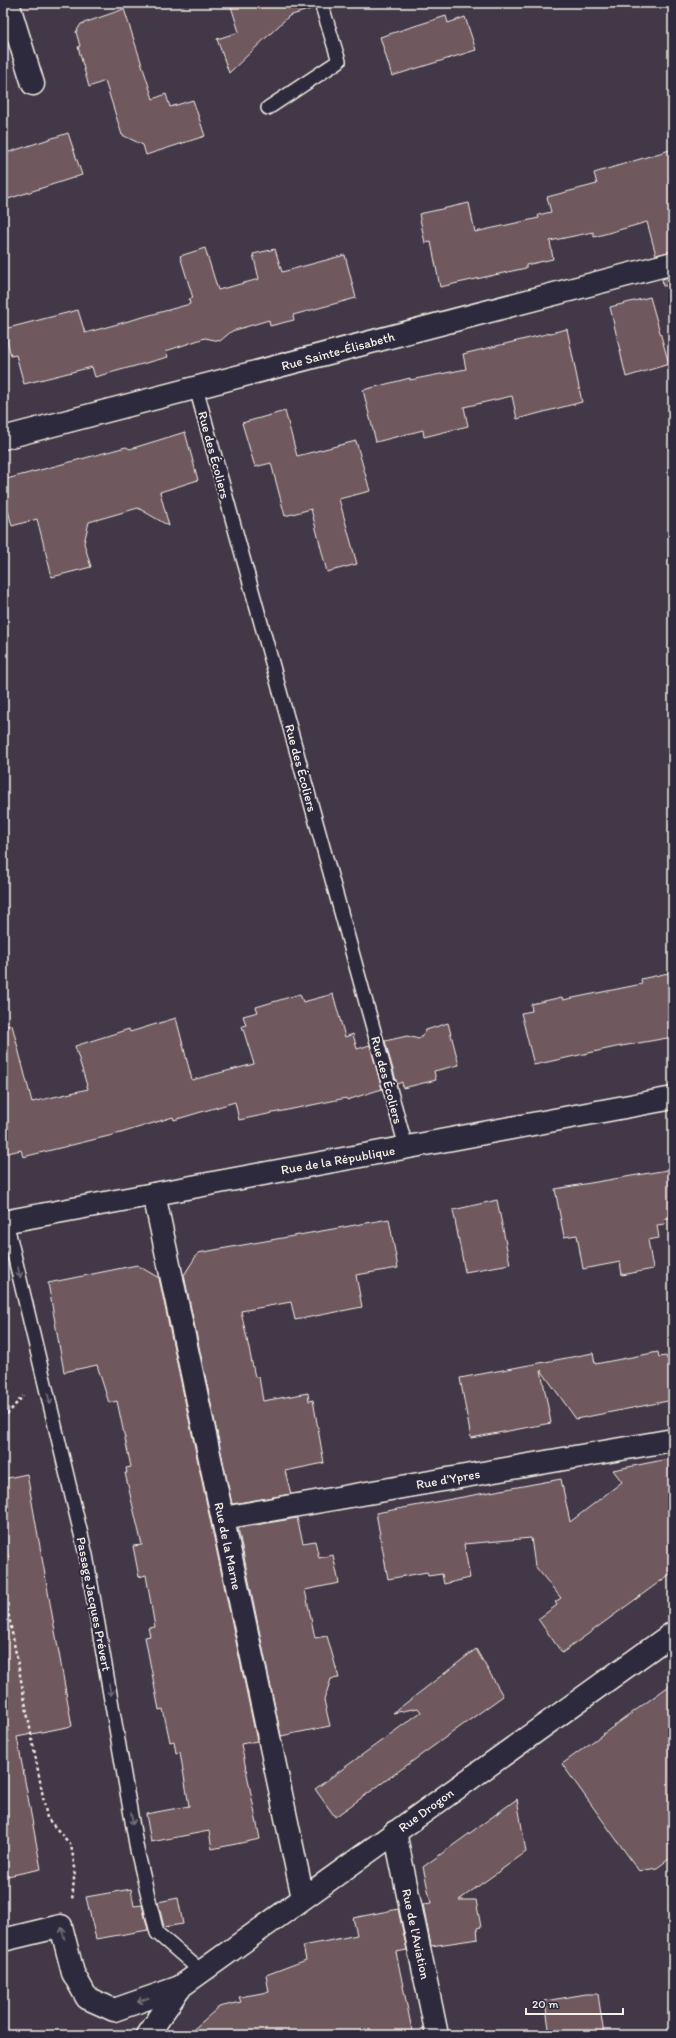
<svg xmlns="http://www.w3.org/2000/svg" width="676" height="2038" font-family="Itim,sans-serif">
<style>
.building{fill:#6f595f;stroke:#f4f1e8}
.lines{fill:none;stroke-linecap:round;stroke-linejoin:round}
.service-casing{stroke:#f4f1e8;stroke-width:16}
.minor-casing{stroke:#f4f1e8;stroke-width:25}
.tertiary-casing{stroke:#f4f1e8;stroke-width:25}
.path{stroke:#f4f1e8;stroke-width:2.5;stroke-dasharray:3 3;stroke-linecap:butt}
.service{stroke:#2f2a3d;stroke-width:13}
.minor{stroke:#2f2a3d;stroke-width:22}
.tertiary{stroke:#2f2a3d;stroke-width:22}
.oneway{stroke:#747079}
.labels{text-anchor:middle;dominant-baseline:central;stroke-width:4;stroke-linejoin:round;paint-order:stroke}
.street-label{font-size:13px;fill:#f4f1e8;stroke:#2f2a3d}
</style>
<rect width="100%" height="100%" fill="#423847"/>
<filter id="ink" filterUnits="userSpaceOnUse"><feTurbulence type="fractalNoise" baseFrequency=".025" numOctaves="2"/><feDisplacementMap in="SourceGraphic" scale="8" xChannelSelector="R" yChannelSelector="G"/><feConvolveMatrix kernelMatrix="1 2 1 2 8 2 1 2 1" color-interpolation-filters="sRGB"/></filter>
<g filter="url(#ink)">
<g class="building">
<path d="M230,3h83l1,5 -25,8 -60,57 -12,-34 22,-7z"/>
<path d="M124,9l29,90 13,-5 4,13 23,-7 12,36 -59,19 -3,-10 -21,-10 -17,-54 -16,6 -11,-40 2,-1 -4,-14 5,-8z"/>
<path d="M446,16l2,7 17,-6 11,33 -84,26 -12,-39z"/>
<path d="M68,133l14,42 -74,24 -5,-15v-30z"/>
<path d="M673,149v102l-17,4 -9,-33 -53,15 -1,-5 -43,9 3,18 -27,6v3l-86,19 -9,-45 -6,1 -6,-29 50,-11 6,29 64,-14 -1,-3 13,-3 -4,-15 50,-13 -3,-11z"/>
<path d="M205,248l13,42 41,-11 -6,-25 22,-5 7,23 63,-17 11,43 -63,17 1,5 -24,6 -1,-6 -37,11 -12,10 -15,-3 -39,13 2,6 -73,20 -3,-10 -68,17 -8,-29 -5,1 -7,-27 74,-19 7,23 105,-29 -1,-5 4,-1 -13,-42z"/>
<path d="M673,276v9l-10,1 -1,-7z"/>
<path d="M650,297l19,67 -43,13 -16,-70z"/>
<path d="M567,329l15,73 -65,17 -5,-23 -48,11 4,19 -44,11 -1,-7 -47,12 -13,-52 47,-12v2l56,-11 -3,-15z"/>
<path d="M285,411l12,45 59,-15 14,50 -31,8 18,65 -30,8 -16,-63 -26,7 -14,-53 -16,4 -13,-44z"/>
<path d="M185,432l13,48 -38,12 9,34 -31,-18 -49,14 -5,21 7,24 -39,10 -15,-58 -25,7 -9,-35v-11l123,-33 4,2z"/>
<path d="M673,972v65l-57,10 -82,18 -13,-52 11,-2 -1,-7 31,-7 1,3 79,-16 -1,-5z"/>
<path d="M300,994l3,8 30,-8 12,43 8,-3 4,15 13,-4 12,44 -35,11 -1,-2 -107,22 -4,-18 -61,18 -1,-3 -52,16 -98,24 -2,-7 -18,4v-128l9,-1 20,77 56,-13 -13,-43 54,-17 1,3 46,-14 16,62 62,-16 -12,-38 4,-1 -3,-9 15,-4 -2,-5z"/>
<path d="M448,1023l11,42 -25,6 2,9 -33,8 -1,-6 -5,2 -12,-43 22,-5 12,3 7,-9z"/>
<path d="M673,1169v48l-9,2 1,5 -8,1 2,13 -11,2 5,29 -31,6 -2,-13 -37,7 -6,-34 -13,2 -9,-48z"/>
<path d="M497,1200l13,64 -45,8 -12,-62z"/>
<path d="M389,1219l9,49 -42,7 6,32 -67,13 -4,-18 -50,9 14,66h4l4,24 45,-8 1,8 4,-1 11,63 -39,8 6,23 -59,10 -48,-229 14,-22z"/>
<path d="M137,1265l22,13 98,463 -16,3 19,95 -48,10 -3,-18 -58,11 -5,-28 43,-8 -9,-54 -4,1 -2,-12 -4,1 -7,-33 -4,1 -14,-73 5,-1 -2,-8 7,-1 -9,-52 -7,2 -6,-31 9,-1 -17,-72h2l-1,-5 5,-1 -14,-66 -8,2 -12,-38 -33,7 -16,-89z"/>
<path d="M658,1352l1,5 7,-1 1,3 6,-1v42l-97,19 -35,-49 10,53 -80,15 -11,-60 133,-25 2,11z"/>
<path d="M673,1458v114l-111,81 -24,-34 19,-14 -2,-3 6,-4 -26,-32 -4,-28 -67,6 6,34 -26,6 -2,-10 -14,2 -1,-4 -39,7 -12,-66 185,-34 9,43 52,-40 -9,-12z"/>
<path d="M27,1474l45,252 -55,11 24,132 -38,8v-316h6l-6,-34v-48z"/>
<path d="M297,1518l6,25 12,-2 4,17 14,-3 6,28 -34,7 10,48 12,-2 12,42 -8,1 -7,21 6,26 -49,10 -43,-208z"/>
<path d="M476,1649l27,47 -168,121 -20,-28 106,-77 -3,-4 -25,5z"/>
<path d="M673,1683v173l-16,12 -18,3 -77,-107z"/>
<path d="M517,1799l9,53 -67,48h17l5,27 -4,1 1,11 -47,7 -8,-42 8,-1 -8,-36z"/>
<path d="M131,1889l3,17 8,-1 6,25 -52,9 -10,-42z"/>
<path d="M178,1898l5,26 -19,3 -6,-25z"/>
<path d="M398,1909l9,41 -11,2 17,83h-226l32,-28 22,-5 -2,-5 30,-5 -3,-17 40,-15 -3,-14 54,-11 -4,-17z"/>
<path d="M586,1994h12l6,41h-54l-5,-34z"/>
</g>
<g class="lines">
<defs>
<g id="service">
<path d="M268,108l71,-47 -18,-58"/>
<path d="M196,388l210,759"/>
<path d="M6,1221l80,334 51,295 20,83 44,38"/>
</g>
<g id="minor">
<path d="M8,3l25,81"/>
<path d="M3,438l670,-175"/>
<path d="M154,1194l149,704"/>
<path d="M223,1518l450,-78"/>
<path d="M395,1832l42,203"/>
<path d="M3,1940l58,-14 12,47 14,25 27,12 66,-23 493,-354"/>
<path d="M148,2035l32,-48"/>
</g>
<path id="tertiary" d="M3,1222l670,-124"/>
</defs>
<use href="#service" class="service-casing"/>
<use href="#minor" class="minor-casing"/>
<use href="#tertiary" class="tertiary-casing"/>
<g class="path">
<path d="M3,1419l20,-23"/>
<path d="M3,1585l44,233 24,27 4,23 -3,32"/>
</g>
<use href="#service" class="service"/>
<use href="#minor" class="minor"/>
<use href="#tertiary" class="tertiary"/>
</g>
<defs><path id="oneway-shaft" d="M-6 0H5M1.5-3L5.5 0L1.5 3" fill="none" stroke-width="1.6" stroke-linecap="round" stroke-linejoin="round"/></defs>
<g class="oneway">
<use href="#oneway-shaft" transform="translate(19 1272) rotate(77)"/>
<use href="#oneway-shaft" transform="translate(49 1399) rotate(77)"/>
<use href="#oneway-shaft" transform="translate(110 1690) rotate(80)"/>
<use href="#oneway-shaft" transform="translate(132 1819) rotate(81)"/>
<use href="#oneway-shaft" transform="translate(63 1933) rotate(-104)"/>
<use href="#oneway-shaft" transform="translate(143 2000) rotate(160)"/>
</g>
</g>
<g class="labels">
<g class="street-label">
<text transform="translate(338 351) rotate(-15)">Rue Sainte-Élisabeth</text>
<text transform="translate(214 455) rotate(75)">Rue des Écoliers</text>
<text transform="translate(301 768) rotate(75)">Rue des Écoliers</text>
<text transform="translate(387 1080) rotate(75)">Rue des Écoliers</text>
<text transform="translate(338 1160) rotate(-10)">Rue de la République</text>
<text transform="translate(448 1479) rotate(-10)">Rue d'Ypres</text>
<text transform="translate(228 1546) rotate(78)">Rue de la Marne</text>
<text transform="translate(94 1604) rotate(79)">Passage Jacques Prévert</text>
<text transform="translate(426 1810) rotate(-36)">Rue Drogon</text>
<text transform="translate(416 1934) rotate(78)">Rue de l'Aviation</text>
</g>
</g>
<rect width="676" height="2038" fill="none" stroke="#2f2a3d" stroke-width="16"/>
<rect x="8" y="8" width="660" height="2022" fill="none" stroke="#f4f1e8" stroke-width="1.5" filter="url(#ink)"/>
<path d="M526 2008v6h97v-6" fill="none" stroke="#f4f1e8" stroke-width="2"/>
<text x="532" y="2008" font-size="12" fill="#f4f1e8" stroke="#2f2a3d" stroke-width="3" paint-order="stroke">20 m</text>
</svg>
